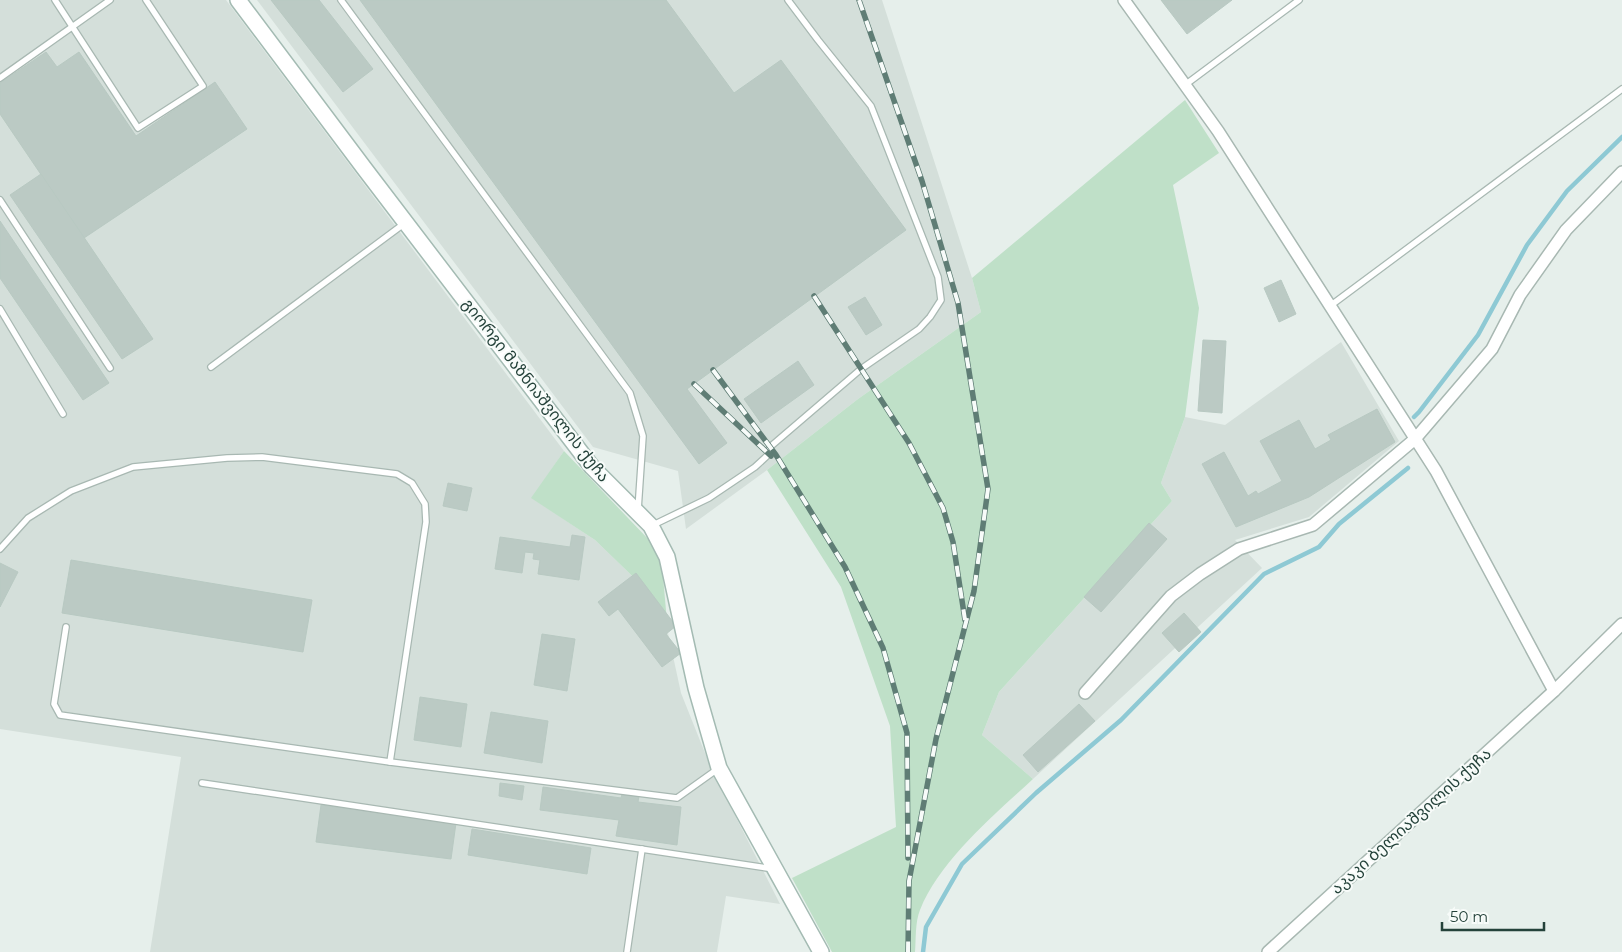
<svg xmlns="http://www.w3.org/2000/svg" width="1622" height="952" font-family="Montserrat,'Noto Sans Georgian',sans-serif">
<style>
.built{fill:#d4dfda}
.green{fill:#bfe0c8}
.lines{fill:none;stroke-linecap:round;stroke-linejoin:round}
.stream{stroke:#8ec9d4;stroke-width:4.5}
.building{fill:#bbcac4;stroke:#b8c9c2}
.lane-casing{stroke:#a8b8b2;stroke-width:8}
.street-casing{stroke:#a8b8b2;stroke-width:14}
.secondary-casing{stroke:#a4bbb3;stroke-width:18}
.lane{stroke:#fff;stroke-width:5.5}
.street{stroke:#fff;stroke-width:11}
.secondary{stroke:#fff;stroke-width:15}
.rail-casing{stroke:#5f7d75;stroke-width:5.5}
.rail{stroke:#f7fbf9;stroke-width:4;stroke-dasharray:11;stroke-linecap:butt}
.labels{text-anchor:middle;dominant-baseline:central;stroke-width:4;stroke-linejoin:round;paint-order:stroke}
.street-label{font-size:16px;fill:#24423a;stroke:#f7fbf9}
</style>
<rect width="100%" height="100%" fill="#e6efeb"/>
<g class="built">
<path d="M0,0h226l338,451 -32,47 63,42 59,57 14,36 13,60 30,75 69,136 -54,-8 -9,56h-567l31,-195 -181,-28z"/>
<path d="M257,0h625l90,278 9,34 -123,87 -91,71 -81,59 -8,-58 -85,-24z"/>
<path d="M1341,342l58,99 -90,76 -74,23 27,28 -229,211 -51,-44 17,-43 173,-191 -11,-18 24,-66 40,8z"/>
</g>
<g class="green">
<path d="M1185,100l34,53 -46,32 26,123 -14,109 -24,66 11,18 -173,191 -17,43 51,44c-39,36 -93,81 -113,131 -5,12 -4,29 -5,42h-83l-40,-74 104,-51 -6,-101 -49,-139 -74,-117 91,-71 123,-87 -9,-34z"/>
<path d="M564,451l86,90 12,24 6,68 -14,-36 -59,-57 -64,-42z"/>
</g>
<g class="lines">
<g class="stream">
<path d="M1414,417l5,-5 59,-77 49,-90 40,-54 55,-54"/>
<path d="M923,952l3,-25 36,-63 74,-71 85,-73 143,-146 55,-27 20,-23 69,-56"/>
</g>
</g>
<g class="building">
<path d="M271,0h48l54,69 -30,23z"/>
<path d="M360,0h306l68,93 47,-33 125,170 -219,159 40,54 -28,21z"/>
<path d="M1161,0h71l-45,34z"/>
<path d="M46,52l11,15 22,-15 57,84 79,-54 32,47 -163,109 -84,-124v-31z"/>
<path d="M41,174l112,165 -31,20 -112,-164z"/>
<path d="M0,221l109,162 -26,17 -83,-122z"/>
<path d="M1281,280l15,34 -17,8 -15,-34z"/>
<path d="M865,297l17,28 -16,10 -18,-28z"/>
<path d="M1203,340l23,1 -4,72 -24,-2z"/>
<path d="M798,361l16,24 -53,38 -17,-24z"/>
<path d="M1377,409l18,33 -86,55 -73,30 -34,-63 22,-12 24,44 8,-5 2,3 24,-13 -22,-40 39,-21 16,29 16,-9 -3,-5z"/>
<path d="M448,483l24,5 -5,23 -24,-5z"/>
<path d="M1149,523l18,16 -66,73 -17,-15z"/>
<path d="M572,535l13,2 -6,43 -41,-6 2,-14 -7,-1 1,-6 -9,-1 -3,21 -27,-4 5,-32 70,10z"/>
<path d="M71,560l241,40 -9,52 -241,-39z"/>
<path d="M0,563l18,9 -18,35z"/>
<path d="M636,573l40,53 -10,8 15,19 -19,14 -44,-58 -9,7 -11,-14z"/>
<path d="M1184,613l17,19 -22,20 -17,-19z"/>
<path d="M542,634l33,5 -8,52 -33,-6z"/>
<path d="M420,697l47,7 -6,43 -47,-7z"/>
<path d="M1079,704l16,17 -57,51 -15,-17z"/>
<path d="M491,712l57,9 -6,42 -58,-10z"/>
<path d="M500,783l24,3 -2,14 -23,-4z"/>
<path d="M543,787l78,11 1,-4 17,2 -1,6 43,5 -4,38 -61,-9 3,-16 -79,-10z"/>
<path d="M321,805l135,18 -5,36 -135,-17z"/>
<path d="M472,829l119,19 -4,26 -119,-19z"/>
</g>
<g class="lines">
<defs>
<g id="lane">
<path d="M55,0l83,128 65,-42 -57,-86"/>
<path d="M341,0l289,393 13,43 -5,74"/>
<path d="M0,78l110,-78"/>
<path d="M1185,85l114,-85"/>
<path d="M0,200l110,168"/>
<path d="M1330,306l292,-217"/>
<path d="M0,309l63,105"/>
<path d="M211,367l194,-144"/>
<path d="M651,526l58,-28 46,-31 14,-13 1,-7 91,-78 58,-40 11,-12 11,-17 -3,-23 -67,-171 -53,-66 -30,-40"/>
<path d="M0,549l28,-31 43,-27 62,-24 94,-9 35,-1 135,17 15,9 13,21 1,18 -36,240"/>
<path d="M66,627l-12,77 6,11 330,47 287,36 42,-30"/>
<path d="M202,783l572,86"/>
<path d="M627,952l15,-103"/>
</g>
<g id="street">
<path d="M1124,0l94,131 218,340 118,220"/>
<path d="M1085,693l86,-97 29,-22 39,-25 74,-24 102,-86 77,-90 28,-54 46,-65 56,-58"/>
<path d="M1268,952l286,-261 68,-67"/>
</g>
<path id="secondary" d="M238,0l126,168 228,299 59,59 16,31 29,131 23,80 102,184"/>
</defs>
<use href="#lane" class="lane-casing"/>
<use href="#street" class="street-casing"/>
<use href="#secondary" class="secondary-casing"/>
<use href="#lane" class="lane"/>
<use href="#street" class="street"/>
<use href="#secondary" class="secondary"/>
<defs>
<g id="rail">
<path d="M859,0l63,181 36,122 30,186 -14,102 -38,148 -27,142 -1,71"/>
<path d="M814,296l95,147 34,65 10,34 12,78"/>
<path d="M713,370l63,85 69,112 38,81 24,85 1,125"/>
<path d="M694,384l77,72"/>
</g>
</defs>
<use href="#rail" class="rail-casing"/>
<use href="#rail" class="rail"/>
</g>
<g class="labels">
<g class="street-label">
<text transform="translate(536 390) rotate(52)">გიორგი მაზნიაშვილის ქუჩა</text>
<text transform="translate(1411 821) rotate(-42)">აკაკი ბელიაშვილის ქუჩა</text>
</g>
</g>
<path d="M1442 922v8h102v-8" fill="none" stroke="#24423a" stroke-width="2.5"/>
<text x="1450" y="922" font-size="15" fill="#24423a" stroke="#f7fbf9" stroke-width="4" paint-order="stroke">50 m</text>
</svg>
